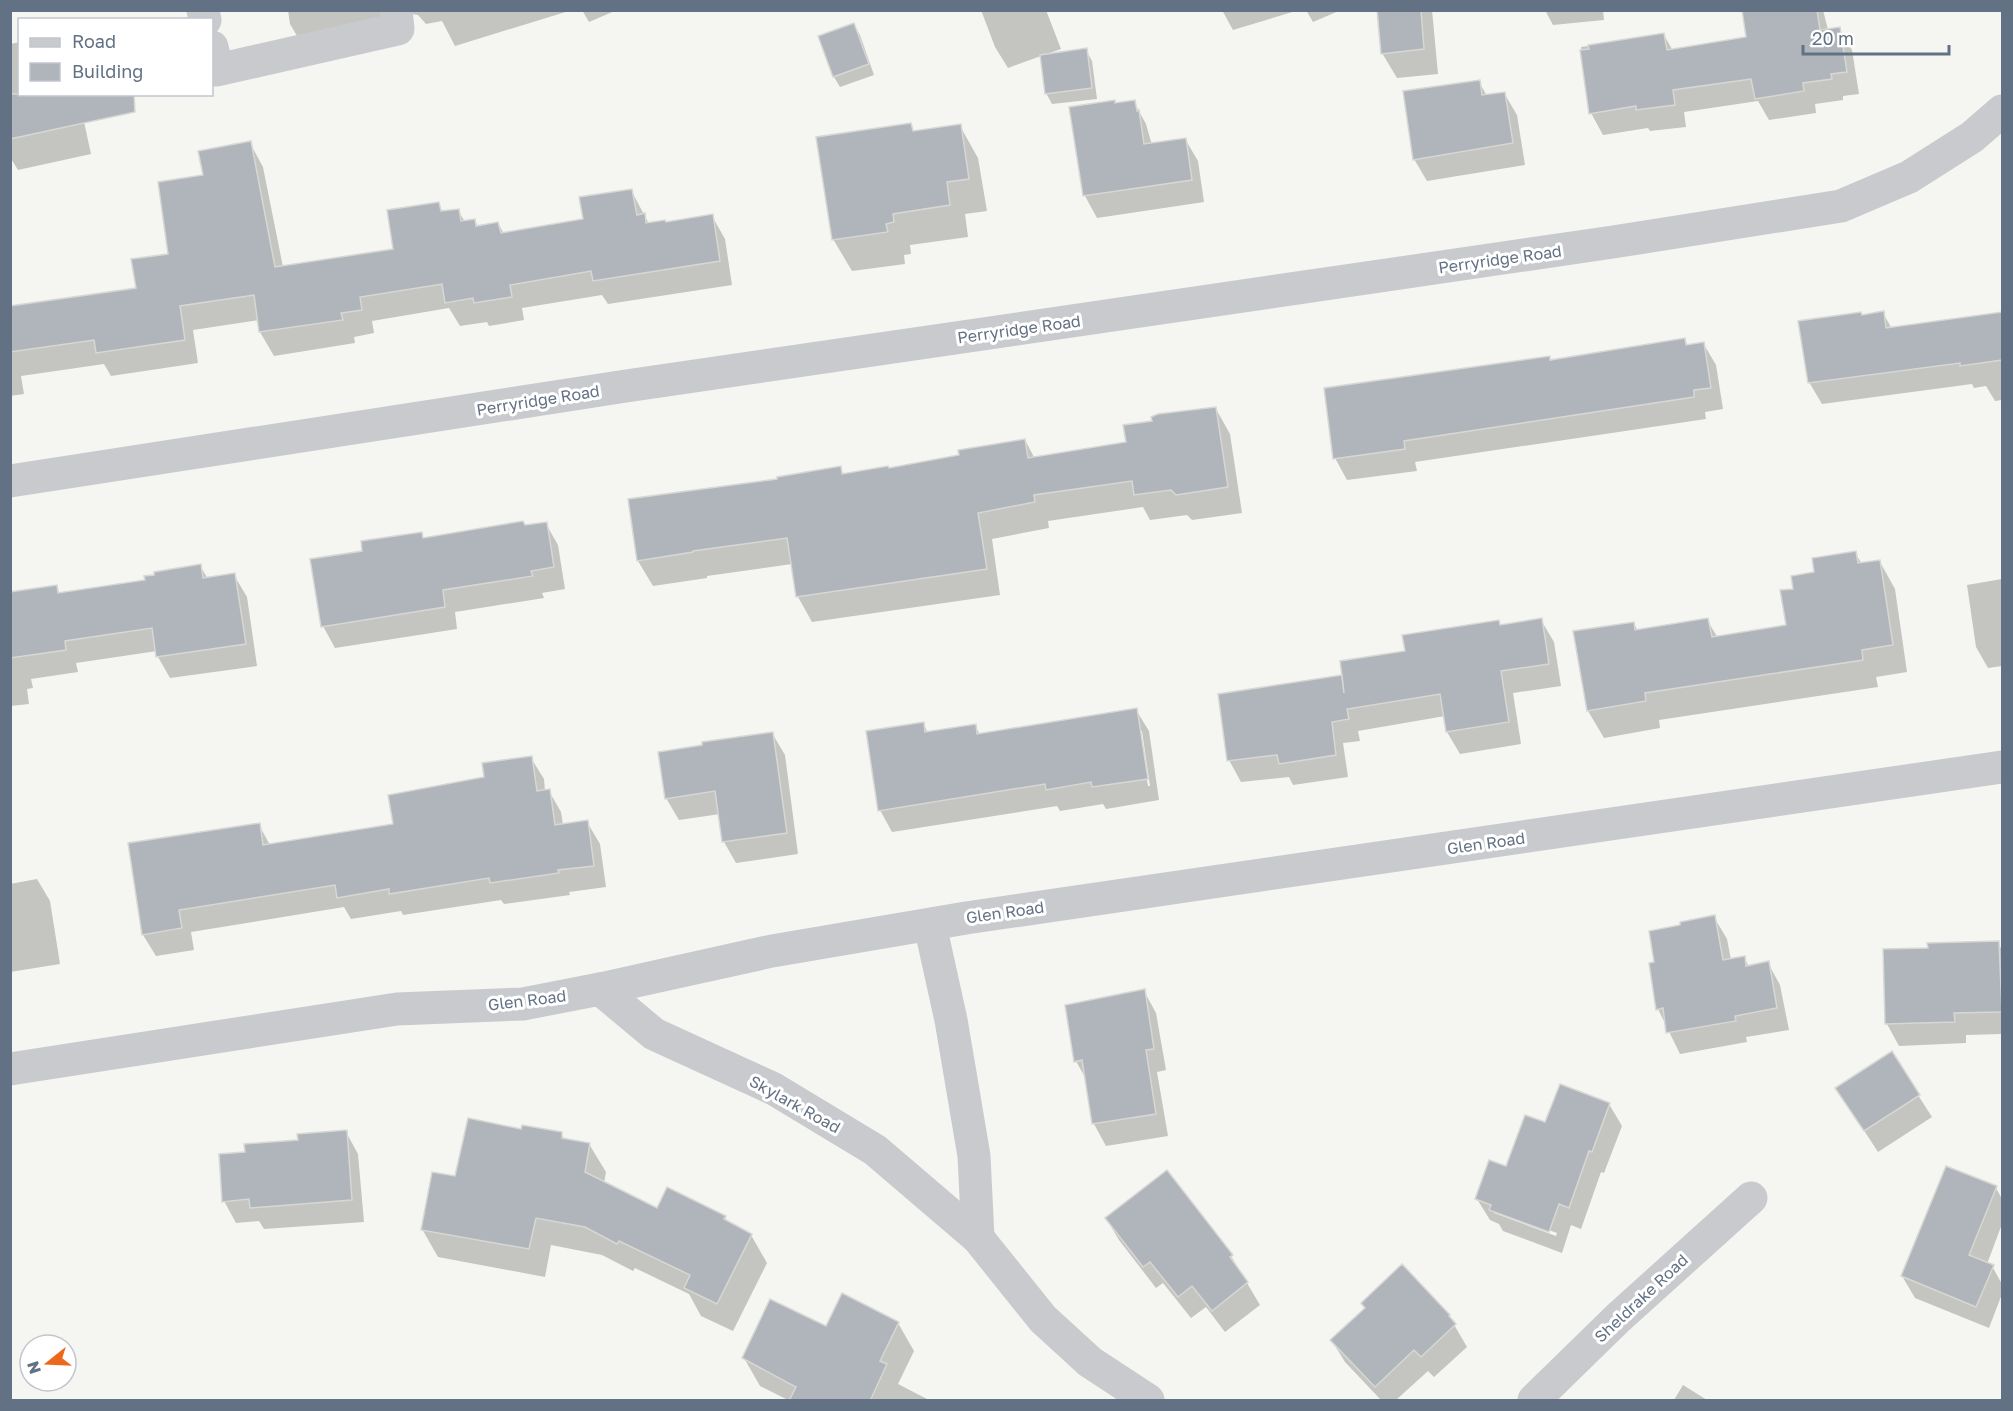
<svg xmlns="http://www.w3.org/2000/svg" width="2013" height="1411" font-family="'Golos Text',sans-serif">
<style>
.shadow{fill:#0003;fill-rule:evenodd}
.building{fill:#b0b5bc;stroke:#d7d7d4;stroke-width:1.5}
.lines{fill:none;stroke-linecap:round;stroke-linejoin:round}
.minor{stroke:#c8cace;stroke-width:33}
.labels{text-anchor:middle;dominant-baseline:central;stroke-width:6;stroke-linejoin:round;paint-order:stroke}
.street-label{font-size:16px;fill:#637184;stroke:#fff}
</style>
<rect width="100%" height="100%" fill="#f5f6f2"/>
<g class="shadow">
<path d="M288,10h284l-117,36 -13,-25 -16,3 -8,-9 -12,-2 -103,33 -13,-22z"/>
<path d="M582,10h35l-28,12z"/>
<path d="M981,10h65l15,39 -17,6 42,-5 6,11 5,38 -45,5 -6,-11 -5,-37 -33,12 -13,-21z"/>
<path d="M1222,10h77l-66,20z"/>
<path d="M1306,10h35l-28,12z"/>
<path d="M1378,10h54l6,64 -41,4 -15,-25z"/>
<path d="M1545,10h58l1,10 -51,5z"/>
<path d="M1744,10h79l5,20 11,-2 13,22 7,44 -16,2v4l-28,4 1,9 -47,7 -11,-19 -74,11 2,15 -36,4 -2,-3 -45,7 -12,-22 -10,-66 83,-12 9,16 75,-13z"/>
<path d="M854,25l6,10 14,40 -34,12 -6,-10 -14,-40z"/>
<path d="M20,42v52h58l13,60 -73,16 -8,-13v-113z"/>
<path d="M1479,82l8,14 17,-3 13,22 8,50 -98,16 -13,-22z"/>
<path d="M1114,101l2,4 18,-3 12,22 6,21 33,-6 13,22 6,41 -107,16 -12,-22 -15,-88z"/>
<path d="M910,125l4,7 46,-6 18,32 9,53 -22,3 3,23 -58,8 1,9 -7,1 1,9 -53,7 -19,-32z"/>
<path d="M250,143l13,24 20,100 111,-17 44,-46 5,8 15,-2 7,12 10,-2 3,7 20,-4 6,11 81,-14 46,-30 18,34h17l46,-8 13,23 7,46 -124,19 -6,-9 -80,13 2,12 -35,6 -2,-4 -27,4 -11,-18 -77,13 2,12 -20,4 1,6 -81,13 -14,-24 -1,-12 -66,10 5,33 -87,13 -7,-12 -83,12 3,18 -14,2v-88l128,-18 32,-35 34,-79z"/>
<path d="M1883,313l9,16 110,-16v87l-7,1 -9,-15 -12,2 -2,-4 -150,20 -13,-22 53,-66z"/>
<path d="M1685,340l3,6 15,-3 13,22 7,44 -18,3 1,7 -291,43 2,9 -70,9 -12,-22 214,-101 2,4z"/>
<path d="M1216,409l14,25 12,79 -50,7 -5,-5 -37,5 -7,-13 -95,14 1,7 -57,11 8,56 -188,27 -14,-25 -6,-33 -85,12v2l-54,8 -15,-25 141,-80 61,-13 4,7 45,-6 72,-12 64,-17 10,19 93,-16z"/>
<path d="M546,524l12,21 7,44 -23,4 2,5 -89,14 2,17 -122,19 -12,-22 41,-74 57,-19 3,6z"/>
<path d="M1855,553l7,11 18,-2 15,27 12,83 -31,5 2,10 -219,33 1,8 -56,10 -16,-27 46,-87 4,7 69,-11 11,18 69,-12 7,-36 22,-17z"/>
<path d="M200,566l8,13 26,-4 13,22 10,69 -87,12 -12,-21 -1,-6 -81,12 2,9 -47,7 2,9 -6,1 2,15 -19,2v-113l46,-7 4,8 87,-13z"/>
<path d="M2002,579v87l-14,2 -12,-21 -9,-62z"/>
<path d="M1541,620l13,22 7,44 -48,7 8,51 -61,10 -13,-22 -2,-16 -87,15 2,10 -17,2 5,34 -55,8 -4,-8 -48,5 -12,-22 112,-83 65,-25 92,-30 3,5z"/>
<path d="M1136,710l13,21 10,69 -53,9 -3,-5 -43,7 -3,-5 -165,26 -12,-22 43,-87 5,10 47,-8 5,10zM1139,731h3l8,55h-2z"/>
<path d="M772,733l13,22 13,99 -62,9 -12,-21 -4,-28 -41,6 -13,-22z"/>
<path d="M531,758l13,21 1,12h4l12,21 2,13 24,-3 13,22 6,43 -37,5 1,3 -66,9 -3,-4 -98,15 -2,-4 -50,8 -7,-12 -153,25 3,18 -38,6 -13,-21 116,-110 11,20 125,-20z"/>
<path d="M37,879l13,22 10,63 -50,8v-88z"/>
<path d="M1714,917l13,22 4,21 13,-3 5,10 19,-4 12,22 9,45 -43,7 1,5 -67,12 -22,-45 -2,-46z"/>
<path d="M1998,943l4,7v84l-36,1v8l-67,3 -12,-22 43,-75z"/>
<path d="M1144,991l12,22 10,57 -9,2 11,64 -62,10 -12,-22 -7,-43 -11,-20z"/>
<path d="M1891,1053l41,64 -54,35 -41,-63z"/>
<path d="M1609,1104l13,22 -18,47 -3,-1 -20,57 -10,-4 -9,28 -59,-22 -4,-7 -9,-4 -13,-21 69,-75zM1494,1210l63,23 -1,3 -62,-23z"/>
<path d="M522,1130l39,4 4,6 24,4 17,28 -2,11 54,27 67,7 3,6 23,12 16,28 -34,68 -32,-15 -12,-22 -54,-26 -2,3 -31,-16 -51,-10 -6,32 -107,-20 -16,-28 35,-51z"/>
<path d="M346,1132l12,22 6,68 -100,7 -5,-8 -23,2 -12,-22 75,-60z"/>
<path d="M1996,1188l6,11v25l-15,40 5,2 10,18v10l-13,34 -74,-30 -13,-22z"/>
<path d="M1106,1218l125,38 29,49 -35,27 -19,-25 -15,11 -28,-35 -7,5 -37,-48z"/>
<path d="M1449,1316l18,31 -33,30 -6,-6 -32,29h-15l-36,-38 -13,-21z"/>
<path d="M898,1323l16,28 -16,33 31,16h-141l-28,-14 -16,-28 83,-30z"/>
<path d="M1683,1385l24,15h-33z"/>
</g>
<g class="building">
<path d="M1377,10h44l3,39 -43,5z"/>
<path d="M1742,10h75l3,20 20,-3 7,45 -16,2 1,5 -29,4 1,8 -49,8 -4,-20 -78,11 2,15 -39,5v-4l-47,8 -9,-64 9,-1 -1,-4 76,-12 3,17 79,-13z"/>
<path d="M854,23l15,41 -36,13 -15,-41z"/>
<path d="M1087,48l5,40 -47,6 -5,-39z"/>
<path d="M1480,80l2,15 23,-3 8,51 -100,17 -10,-69z"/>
<path d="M10,94h124l1,18 -125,27z"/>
<path d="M1115,100v3l20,-3 2,11 2,-1 5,34 42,-6 6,42 -109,16 -14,-89z"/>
<path d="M911,123l2,8 48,-7 8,55 -22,3 3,23 -57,9 1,8 -8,2 2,8 -56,8 -16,-103z"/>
<path d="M251,141l24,126 118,-18 -6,-39 52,-8 2,9 18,-2 2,12 14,-2 1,7 22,-4 3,11 82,-14 -4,-22 53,-8 5,26 8,-2 1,10 19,-3 1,2 47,-8 7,47 -127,20 -2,-10 -81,14 2,12 -38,6 -1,-5 -28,5 -3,-19 -82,13 2,13 -21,3 2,7 -84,12 -5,-37 -74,11 5,34 -89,13 -2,-13 -84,12v-46l126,-18 -5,-29 37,-5 -10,-72 45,-7 -5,-24z"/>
<path d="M1884,311l2,17 116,-16v48l-42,6v-3l-152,20 -10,-62 63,-9 1,3z"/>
<path d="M1685,338l1,7 18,-3 7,46 -17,2v7l-290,44 1,8 -72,10 -9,-71 226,-32v4z"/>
<path d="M1216,407l12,80 -52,8 -5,-5 -37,5 -2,-14 -98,14 1,7 -57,11 9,56 -191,28 -9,-59 -94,13v1l-56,9 -9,-62 149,-20v-2l64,-11 1,8 46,-8 1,2 70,-13 -1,-5 67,-11 3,19 98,-16 -3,-17 29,-4 -1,-4 7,-3z"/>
<path d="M523,521l2,4 22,-3 7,45 -23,4 2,5 -90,14 2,17 -124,20 -11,-68 52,-8 -1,-10 61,-9 1,6z"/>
<path d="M1856,551l2,12 22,-3 13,85 -31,5 1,10 -218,33 1,8 -59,10 -14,-80 61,-9 1,8 73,-12 4,19 74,-12 -6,-35 13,-1 -2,-13 23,-4 -2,-14z"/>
<path d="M201,564l2,14 32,-5 11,71 -90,13 -4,-29 -87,13 1,9 -56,8v-66l47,-7 1,8 87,-13 -1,-4 10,-1v-3z"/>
<path d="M1542,618l7,46 -48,7 8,51 -63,10 -6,-38 -93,15 2,10 -17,3 4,33 -57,9 -2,-9 -50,6 -9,-67 124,-19 2,18 -4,-32 65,-10 -3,-16 97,-15 1,5z"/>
<path d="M1137,708l11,71 -56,8 -1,-5 -45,8 -1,-6 -167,27 -12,-80 58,-9 1,10 51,-8 1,10z"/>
<path d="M773,732l14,101 -65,9 -7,-51 -50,8 -7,-47 44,-7v-3z"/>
<path d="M532,756l5,35 13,-2 5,36 33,-5 6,46 -36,4 1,3 -69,10 -1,-5 -100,16v-5l-52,9 -2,-13 -156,25 3,18 -40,7 -14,-92 132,-20 3,22 130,-21 -5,-29 96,-18 -2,-14z"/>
<path d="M1715,915l8,45 22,-4 1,10 23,-5 8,47 -42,8 1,5 -70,12 -3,-25 -7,2 -7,-47 5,-1 -5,-31 31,-6v-3z"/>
<path d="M1999,941l3,71 -48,1 1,9 -70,2 -2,-75 45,-1 -1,-5z"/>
<path d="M1145,989l9,60 -8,1 10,64 -64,10 -10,-64 -8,2 -9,-57z"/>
<path d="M1892,1051l28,44 -56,36 -29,-43z"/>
<path d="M1560,1084l50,19 -18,49 -3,-1 -20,57 -10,-4 -10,28 -60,-22 2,-5 -16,-6 14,-39 17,6 19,-51 20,7z"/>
<path d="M468,1118l53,11 1,-4 40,7v6l28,5 -5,29 72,36 10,-21 59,29 -2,3 28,15 -35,70 -33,-16 6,-13 -71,-34 -2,3 -32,-17 -49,-9 -7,31 -108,-19 11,-58 23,4z"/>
<path d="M347,1130l5,70 -102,8 -1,-9 -27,3 -3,-48 26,-2 -1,-8 54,-4 -1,-6z"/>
<path d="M1946,1166l51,20 -28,69 25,10 -18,42 -75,-31z"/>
<path d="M1167,1170l66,85 -3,2 18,25 -36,29 -20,-25 -14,11 -28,-35 -7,5 -38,-49z"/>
<path d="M1402,1264l48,51 -1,1 7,8 -35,33 -7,-7 -39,37 -45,-47 35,-32 -4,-5z"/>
<path d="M842,1293l57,29 -19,39 7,3 -17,37h-81l7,-14 -54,-29 28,-59 56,27z"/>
</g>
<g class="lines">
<g class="minor">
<path d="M203,10l2,10"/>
<path d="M212,47l5,23 181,-41 -2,-19"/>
<path d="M10,481l616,-95 987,-144 228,-36 68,-29 63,-40 30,-26"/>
<path d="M930,925l21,95 23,136 4,82"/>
<path d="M600,989l54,45 120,55 101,61 103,88 65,81 47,43 58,38"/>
<path d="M10,1069l387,-60 126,-5 77,-15 172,-38 194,-33 1036,-151"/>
<path d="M1534,1400l84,-82 133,-120"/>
</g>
</g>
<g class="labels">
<g class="street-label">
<text transform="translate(1500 259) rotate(-8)">Perryridge Road</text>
<text transform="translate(1019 329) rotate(-8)">Perryridge Road</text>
<text transform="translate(538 400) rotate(-9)">Perryridge Road</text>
<text transform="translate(1486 843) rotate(-8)">Glen Road</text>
<text transform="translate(1005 912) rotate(-8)">Glen Road</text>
<text transform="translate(527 1000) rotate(-7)">Glen Road</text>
<text transform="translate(795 1104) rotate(29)">Skylark Road</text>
<text transform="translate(1641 1298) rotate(-43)">Sheldrake Road</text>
</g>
</g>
<rect width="2013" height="1411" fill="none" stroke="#637184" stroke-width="24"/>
<rect x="18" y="18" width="195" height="78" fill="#ffffff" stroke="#c1c6ce" stroke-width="1.5"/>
<rect x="30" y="38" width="30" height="9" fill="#c8cace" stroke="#c1c6ce" stroke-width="1.5"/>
<text x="72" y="48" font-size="18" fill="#637184">Road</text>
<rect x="30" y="63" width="30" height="18" fill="#b0b5bc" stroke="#c1c6ce" stroke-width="1.5"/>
<text x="72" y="78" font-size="18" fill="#637184">Building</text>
<g transform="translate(48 1363) rotate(252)"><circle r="28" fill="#ffffff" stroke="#c1c6ce" stroke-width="1.5"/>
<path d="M0-4.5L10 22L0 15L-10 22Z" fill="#eb681c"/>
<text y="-9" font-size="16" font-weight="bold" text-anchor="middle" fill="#637184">N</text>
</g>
<path d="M1803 45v9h146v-9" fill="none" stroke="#637184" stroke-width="3"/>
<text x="1812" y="45" font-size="18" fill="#637184" stroke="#ffffff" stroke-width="4.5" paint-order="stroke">20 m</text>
</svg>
